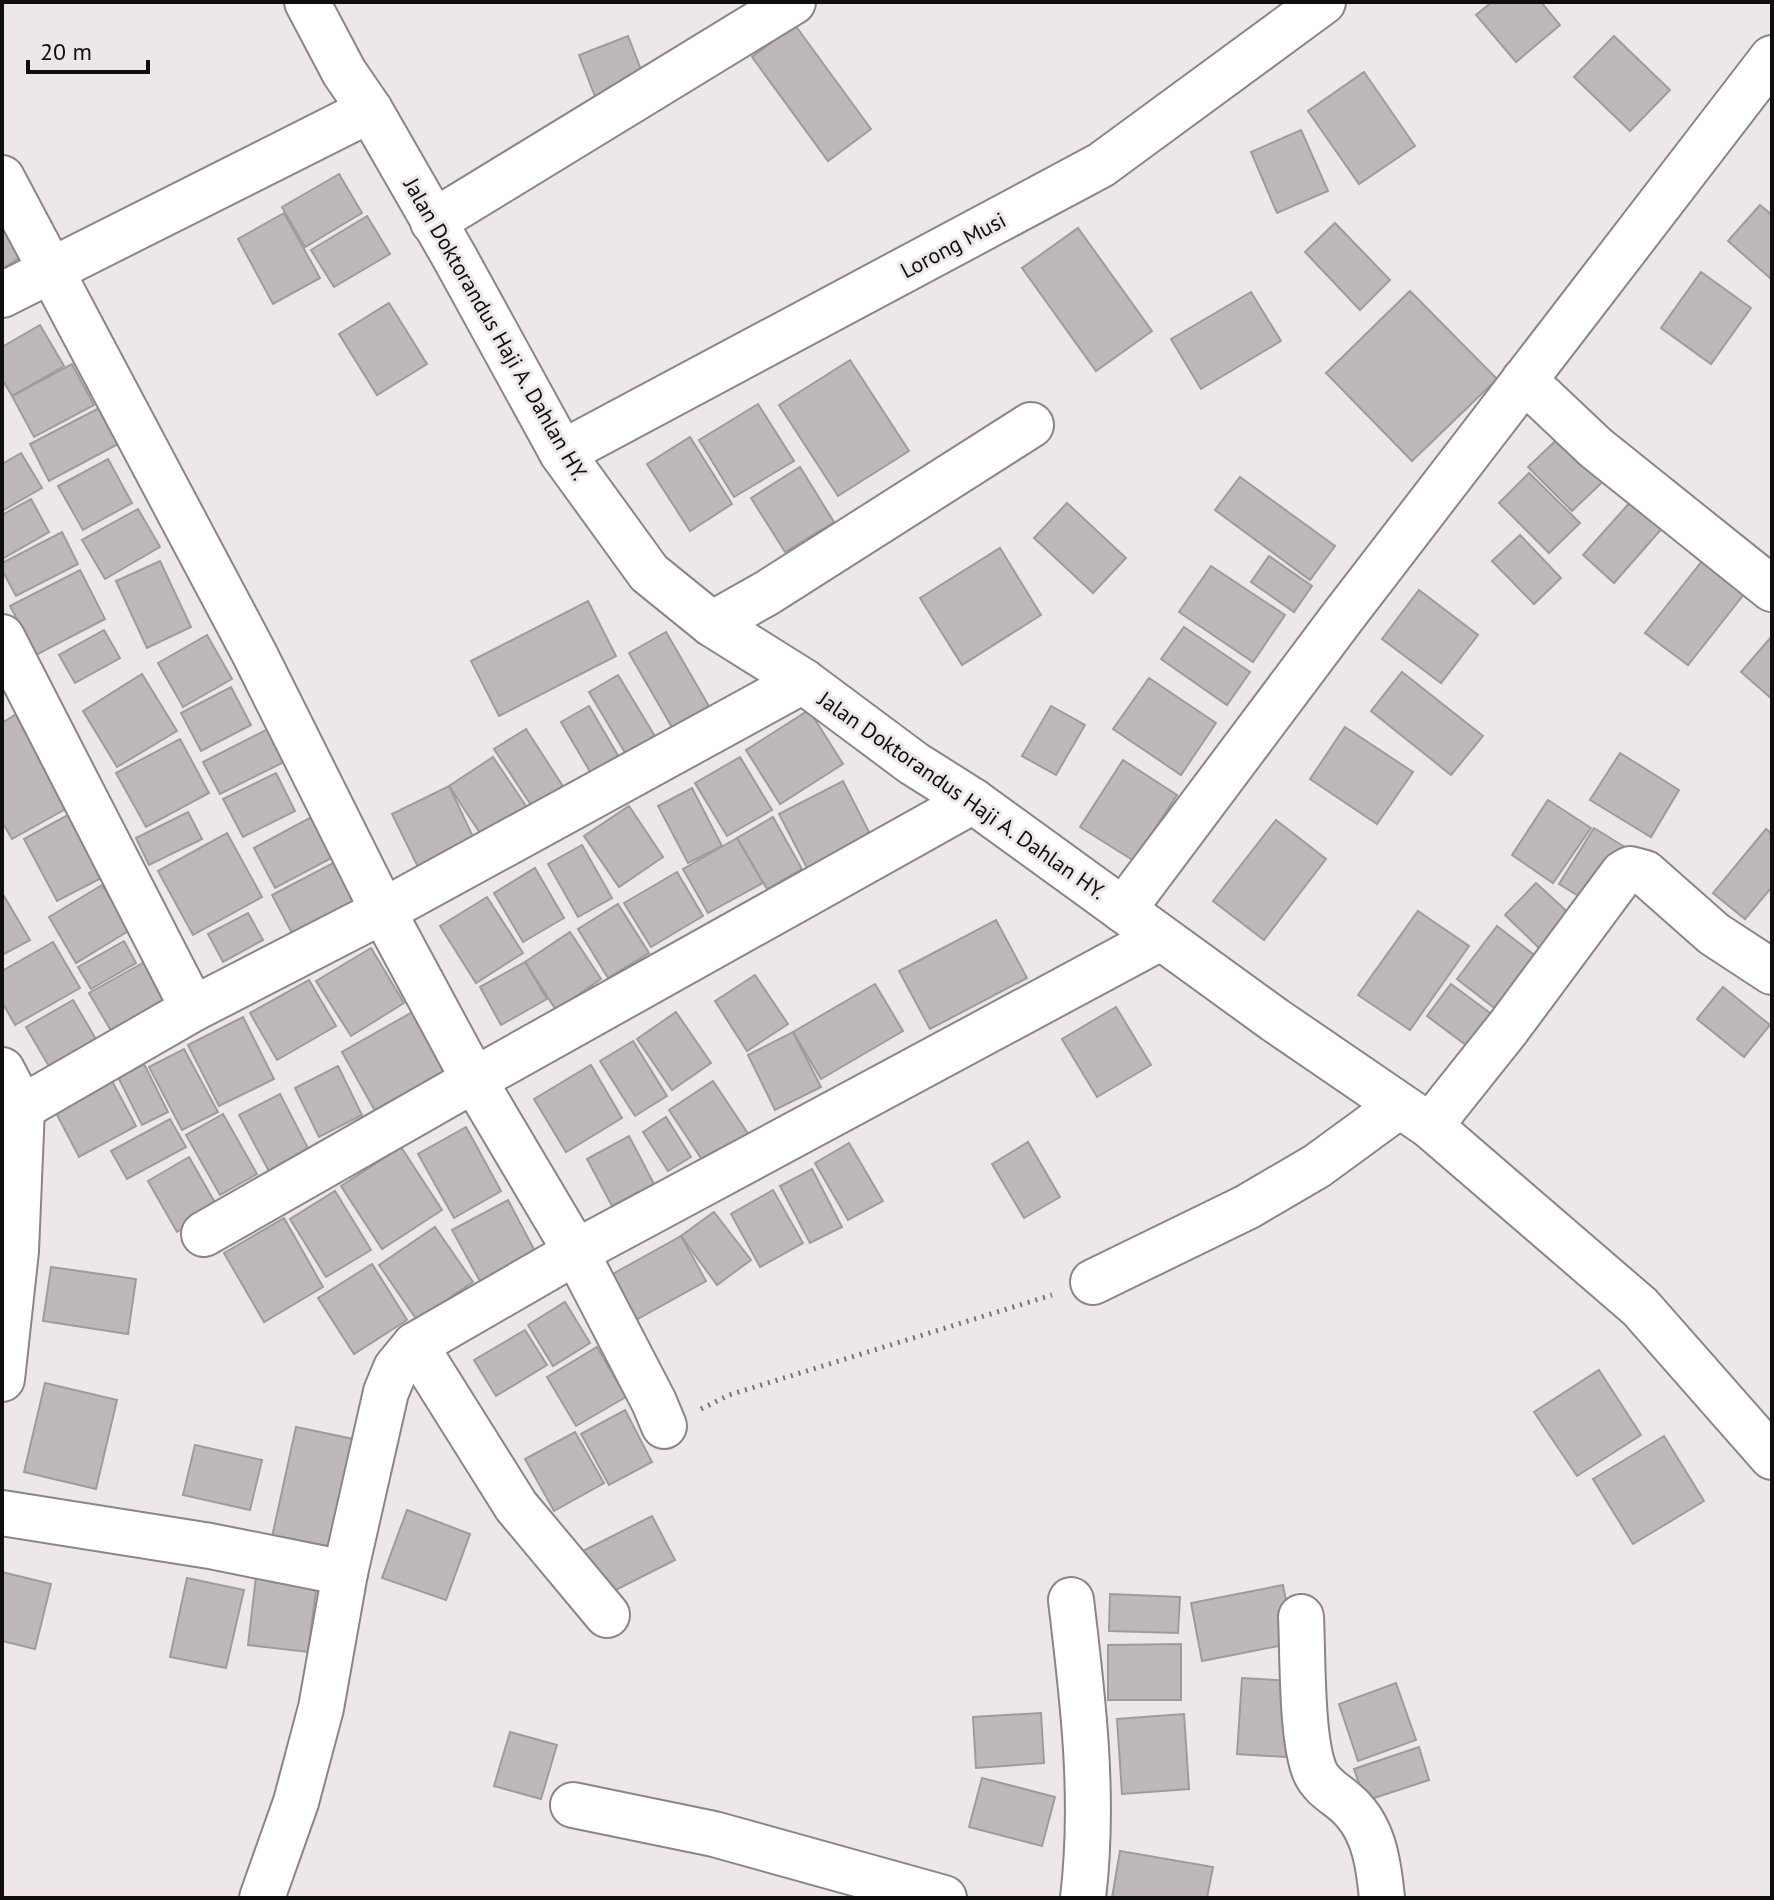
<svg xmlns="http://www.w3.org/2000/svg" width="1774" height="1900" font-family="'PT Sans',sans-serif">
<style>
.building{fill:#beb8b8;stroke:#a09b9b;stroke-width:2}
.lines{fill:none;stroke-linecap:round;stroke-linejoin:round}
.minor-casing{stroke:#8b8586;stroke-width:48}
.path{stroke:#767373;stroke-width:5;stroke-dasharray:2 6;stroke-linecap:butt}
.minor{stroke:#fff;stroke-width:44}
.labels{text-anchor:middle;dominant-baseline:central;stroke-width:6;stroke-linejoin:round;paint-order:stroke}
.street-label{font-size:22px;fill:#0f0e0e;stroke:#ede7e8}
</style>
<rect width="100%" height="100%" fill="#ede7e8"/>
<g class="building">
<path d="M1492,2h49l19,23 -44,37 -40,-47z"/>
<path d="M795,25l76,104 -43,32 -76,-104z"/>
<path d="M628,36l17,44 -49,19 -17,-44z"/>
<path d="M1614,36l56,54 -40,41 -56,-54z"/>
<path d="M1364,72l51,74 -56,38 -51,-73z"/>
<path d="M1301,130l27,61 -51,22 -26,-61z"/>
<path d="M339,174l23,39 -57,34 -23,-40z"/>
<path d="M1760,205l12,10v60l-2,3 -42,-37z"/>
<path d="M284,213l36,65 -47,26 -35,-65z"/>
<path d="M367,216l23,38 -56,33 -23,-37z"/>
<path d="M1335,223l55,57 -30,30 -55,-58z"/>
<path d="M2,226l19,31 -19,12z"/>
<path d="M1078,228l74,103 -56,40 -74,-103z"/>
<path d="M1701,272l50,36 -40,56 -50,-36z"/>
<path d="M1410,291l87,88 -85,82 -86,-88z"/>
<path d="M1251,292l30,49 -80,48 -30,-50z"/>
<path d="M389,303l38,61 -50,31 -38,-61z"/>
<path d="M40,325l24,41 -52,30 -10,-17v-32z"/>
<path d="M850,360l59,91 -71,45 -59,-91z"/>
<path d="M72,364l22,41 -60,32 -22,-41z"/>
<path d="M758,404l36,57 -60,36 -35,-57z"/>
<path d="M99,408l19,36 -69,37 -19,-37z"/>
<path d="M1570,427l43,45 -41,39 -44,-44z"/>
<path d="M690,437l42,67 -42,27 -43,-67z"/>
<path d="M21,453l21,35 -40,23v-47z"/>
<path d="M108,459l24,44 -49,27 -25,-44z"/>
<path d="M800,467l34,55 -49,30 -34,-54z"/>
<path d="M1529,473l51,50 -31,30 -50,-50z"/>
<path d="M1240,477l95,69 -25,34 -95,-70z"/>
<path d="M31,499l18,33 -47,27v-44z"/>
<path d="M1633,499l31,27 -50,57 -31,-28z"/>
<path d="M1067,503l59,55 -33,35 -59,-55z"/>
<path d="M138,509l22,38 -55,32 -23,-39z"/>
<path d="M62,532l16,32 -62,32 -14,-26v-7z"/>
<path d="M1520,535l41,43 -27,26 -42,-43z"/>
<path d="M1000,548l41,67 -79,50 -42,-67z"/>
<path d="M1269,556l43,30 -18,26 -43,-30z"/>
<path d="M1703,560l42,33 -57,72 -43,-32z"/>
<path d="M160,561l31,66 -44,21 -31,-67z"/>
<path d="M1211,566l74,49 -32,47 -74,-50z"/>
<path d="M80,570l25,49 -69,36 -26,-49z"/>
<path d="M1419,590l59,45 -37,48 -59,-44z"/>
<path d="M588,601l28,55 -117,60 -28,-55z"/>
<path d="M1184,627l66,45 -23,33 -66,-46z"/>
<path d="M104,630l16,28 -45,25 -16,-28z"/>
<path d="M666,632l48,83 -37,21 -48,-83z"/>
<path d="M207,635l25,44 -49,28 -25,-44z"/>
<path d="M1772,636v63l-31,-27z"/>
<path d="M1402,672l81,64 -32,39 -80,-64z"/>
<path d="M142,674l35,57 -60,36 -34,-56z"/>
<path d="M618,675l38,63 -29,18 -38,-64z"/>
<path d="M1149,678l67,45 -35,52 -68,-46z"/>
<path d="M231,687l20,38 -50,26 -20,-38z"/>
<path d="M589,706l31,53 -28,16 -31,-53z"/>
<path d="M1051,706l34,19 -29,50 -34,-19z"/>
<path d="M23,710l53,93 -64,36 -10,-17v-99z"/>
<path d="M809,710l34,54 -63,40 -34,-54z"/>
<path d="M1345,727l68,45 -36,52 -67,-45z"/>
<path d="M270,728l16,33 -66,33 -17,-32z"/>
<path d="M526,729l40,62 -31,20 -41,-62z"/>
<path d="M180,739l29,54 -63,34 -30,-54z"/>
<path d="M1620,753l59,37 -28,47 -61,-37z"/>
<path d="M493,757l37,55 -44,30 -37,-56z"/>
<path d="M740,757l32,53 -45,26 -32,-53z"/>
<path d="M1123,760l54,35 -43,66 -54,-34z"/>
<path d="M276,773l19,38 -52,26 -20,-38z"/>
<path d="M843,781l28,55 -64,32 -28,-54z"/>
<path d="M449,786l25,53 -56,28 -26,-53z"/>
<path d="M692,788l30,58 -34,17 -30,-57z"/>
<path d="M1548,800l43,28 -38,55 -41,-28z"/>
<path d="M629,806l34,51 -44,30 -35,-51z"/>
<path d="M75,811l34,63 -52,27 -33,-62z"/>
<path d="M188,812l14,27 -53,26 -13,-27z"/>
<path d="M315,815l22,40 -62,33 -21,-40z"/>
<path d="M773,817l29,52 -35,20 -30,-51z"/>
<path d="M1276,820l50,39 -62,81 -51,-39z"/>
<path d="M1594,828l34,21 -35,56 -34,-21z"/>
<path d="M1766,829l6,5v53l-27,32 -32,-26z"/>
<path d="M227,833l35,64 -69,38 -35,-64z"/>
<path d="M737,838l26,45 -55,30 -25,-44z"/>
<path d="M582,845l30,53 -34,19 -30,-53z"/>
<path d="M337,861l22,42 -65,34 -22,-42z"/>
<path d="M535,868l29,50 -41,24 -29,-49z"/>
<path d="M677,872l26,44 -52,31 -27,-44z"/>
<path d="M1536,883l36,33 -32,33 -35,-34z"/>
<path d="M102,885l28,45 -54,33 -27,-46z"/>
<path d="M4,896l26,44 -28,15v-58z"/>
<path d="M487,897l36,56 -47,30 -36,-57z"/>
<path d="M618,904l31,49 -41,25 -30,-49z"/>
<path d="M1418,911l51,35 -59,84 -52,-35z"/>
<path d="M248,913l15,27 -40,22 -15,-28z"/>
<path d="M996,920l31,58 -97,51 -31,-58z"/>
<path d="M1497,926l40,31 -40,53 -40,-31z"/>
<path d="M570,932l31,47 -45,31 -31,-48z"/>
<path d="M124,941l12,22 -45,26 -13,-22z"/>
<path d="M53,942l27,46 -65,37 -13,-23v-31z"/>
<path d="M371,948l33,55 -53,33 -35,-55z"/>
<path d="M155,956l28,49 -66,36 -28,-48z"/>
<path d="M525,962l22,37 -46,26 -21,-38z"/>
<path d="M755,975l33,49 -41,27 -32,-50z"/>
<path d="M309,980l27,46 -59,34 -27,-47z"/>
<path d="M875,984l28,47 -82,48 -28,-47z"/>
<path d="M1451,984l43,32 -24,32 -43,-32z"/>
<path d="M1723,987l47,38 -26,32 -47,-38z"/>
<path d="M73,1000l31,53 -47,27 -31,-53z"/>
<path d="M423,1006l33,60 -81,45 -33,-59z"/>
<path d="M1116,1007l35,58 -54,32 -35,-58z"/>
<path d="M676,1012l35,51 -39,27 -35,-51z"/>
<path d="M243,1017l31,62 -55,27 -31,-61z"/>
<path d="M793,1032l28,55 -46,23 -27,-55z"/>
<path d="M633,1041l34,55 -32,20 -35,-55z"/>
<path d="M184,1049l34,63 -36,18 -33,-63z"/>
<path d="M144,1064l24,48 -26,13 -24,-48z"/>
<path d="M591,1065l31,53 -56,34 -32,-53z"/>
<path d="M338,1066l24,49 -43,22 -24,-49z"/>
<path d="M112,1081l24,45 -57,31 -24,-46z"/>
<path d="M713,1081l36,54 -44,29 -36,-54z"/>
<path d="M280,1094l31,60 -40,21 -32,-60z"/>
<path d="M223,1114l34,60 -37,21 -34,-60z"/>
<path d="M666,1117l25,40 -23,14 -25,-39z"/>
<path d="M170,1119l16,28 -59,32 -16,-28z"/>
<path d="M466,1127l35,64 -47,27 -36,-64z"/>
<path d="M629,1136l25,48 -42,22 -25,-47z"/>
<path d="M1028,1142l32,55 -36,21 -32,-54z"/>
<path d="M849,1143l34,58 -35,19 -33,-57z"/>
<path d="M401,1147l41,63 -60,39 -41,-63z"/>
<path d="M189,1157l29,51 -41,24 -29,-51z"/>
<path d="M812,1169l30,58 -32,16 -30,-57z"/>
<path d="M773,1190l30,53 -43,24 -29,-53z"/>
<path d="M335,1191l36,59 -45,27 -36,-58z"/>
<path d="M508,1200l28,53 -55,30 -29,-53z"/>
<path d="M714,1212l37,48 -34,25 -36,-49z"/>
<path d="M284,1218l39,69 -59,35 -40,-69z"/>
<path d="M435,1227l38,55 -56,38 -38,-55z"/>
<path d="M681,1236l25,45 -70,39 -25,-45z"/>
<path d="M372,1264l35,56 -53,34 -36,-56z"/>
<path d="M51,1267l85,12 -8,55 -85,-13z"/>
<path d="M565,1302l25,41 -37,23 -25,-41z"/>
<path d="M525,1330l22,35 -51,31 -22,-36z"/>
<path d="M597,1347l29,50 -50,29 -29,-49z"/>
<path d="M1599,1370l42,65 -64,41 -43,-64z"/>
<path d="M45,1383l72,17 -21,89 -72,-17z"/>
<path d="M625,1410l27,52 -43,23 -28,-51z"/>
<path d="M296,1427l72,15 -25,110 -71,-15z"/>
<path d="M575,1432l29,51 -50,28 -29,-52z"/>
<path d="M1664,1436l40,65 -71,43 -40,-65z"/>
<path d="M195,1445l67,15 -12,50 -67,-15z"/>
<path d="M407,1510l63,24 -24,66 -64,-22z"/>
<path d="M652,1516l23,44 -73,37 -23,-44z"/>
<path d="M257,1568l61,7 -10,77 -60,-7z"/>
<path d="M2,1572l49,12 -16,65 -33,-8z"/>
<path d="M187,1578l57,12 -18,78 -56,-11z"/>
<path d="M1283,1585l11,58 -92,18 -11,-58z"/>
<path d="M1110,1594l70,3 -2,36 -69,-2z"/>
<path d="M1181,1644v56h-73v-55z"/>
<path d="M1242,1678l49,3 -5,76 -49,-3z"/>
<path d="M1396,1683l20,57 -58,21 -19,-57z"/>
<path d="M1041,1713l3,50 -68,5 -3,-51z"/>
<path d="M1184,1714l5,75 -67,5 -5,-75z"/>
<path d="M510,1732l47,13 -16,54 -47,-13z"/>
<path d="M1419,1747l10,33 -64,21 -11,-32z"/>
<path d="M982,1778l73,19 -13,49 -73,-19z"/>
<path d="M1120,1851l93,16 -6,31h-95z"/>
</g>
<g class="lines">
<defs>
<g id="minor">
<path d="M307,2l37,70 26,38 85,148 107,195 87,120 63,51 91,57 110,82 60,38 302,219 155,106 210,181 132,150"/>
<path d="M2,178l252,475 129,258 91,169 102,172 78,150 10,24"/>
<path d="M433,222l360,-220"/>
<path d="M2,295l368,-185"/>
<path d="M1524,380l72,68 176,141"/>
<path d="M562,453l539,-288 222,-163"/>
<path d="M712,624l55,-31 264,-168"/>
<path d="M2,637l191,372"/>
<path d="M1123,910l221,-295 428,-557"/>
<path d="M2,1070l20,38 -6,143 -14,128"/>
<path d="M2,1119l191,-110 190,-98 420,-230"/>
<path d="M1430,1126l78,-98 115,-155 7,-4 15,4 69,61 58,38"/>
<path d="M204,1234l270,-154 499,-279"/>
<path d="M1093,1282l154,-75 70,-41 82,-60"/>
<path d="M415,1345l101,161 91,109"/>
<path d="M2,1513l208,33 135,27"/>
<path d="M1071,1600c12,99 24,198 12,298"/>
<path d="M1301,1617c2,38 0,122 14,155 8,18 27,24 39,39 21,23 25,57 28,87"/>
<path d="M573,1805l141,29 230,64"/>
<path d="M262,1898l34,-96 25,-94 24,-135 41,-181 10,-24 19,-23 161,-93 584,-314"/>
</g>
</defs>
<use href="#minor" class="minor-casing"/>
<path class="path" d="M701,1409l28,-14 323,-100"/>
<use href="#minor" class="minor"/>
</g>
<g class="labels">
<g class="street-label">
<text transform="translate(953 245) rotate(-28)">Lorong Musi</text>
<text transform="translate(496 329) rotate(60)">Jalan Doktorandus Haji A. Dahlan HY.</text>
<text transform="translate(962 795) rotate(35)">Jalan Doktorandus Haji A. Dahlan HY.</text>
</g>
</g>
<rect width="1774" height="1900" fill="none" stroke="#0f0e0e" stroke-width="8"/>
<path d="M28 60v12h120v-12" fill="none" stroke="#0f0e0e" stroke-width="4"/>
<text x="40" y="60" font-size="24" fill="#0f0e0e" stroke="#ede7e8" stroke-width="6" paint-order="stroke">20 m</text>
</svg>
